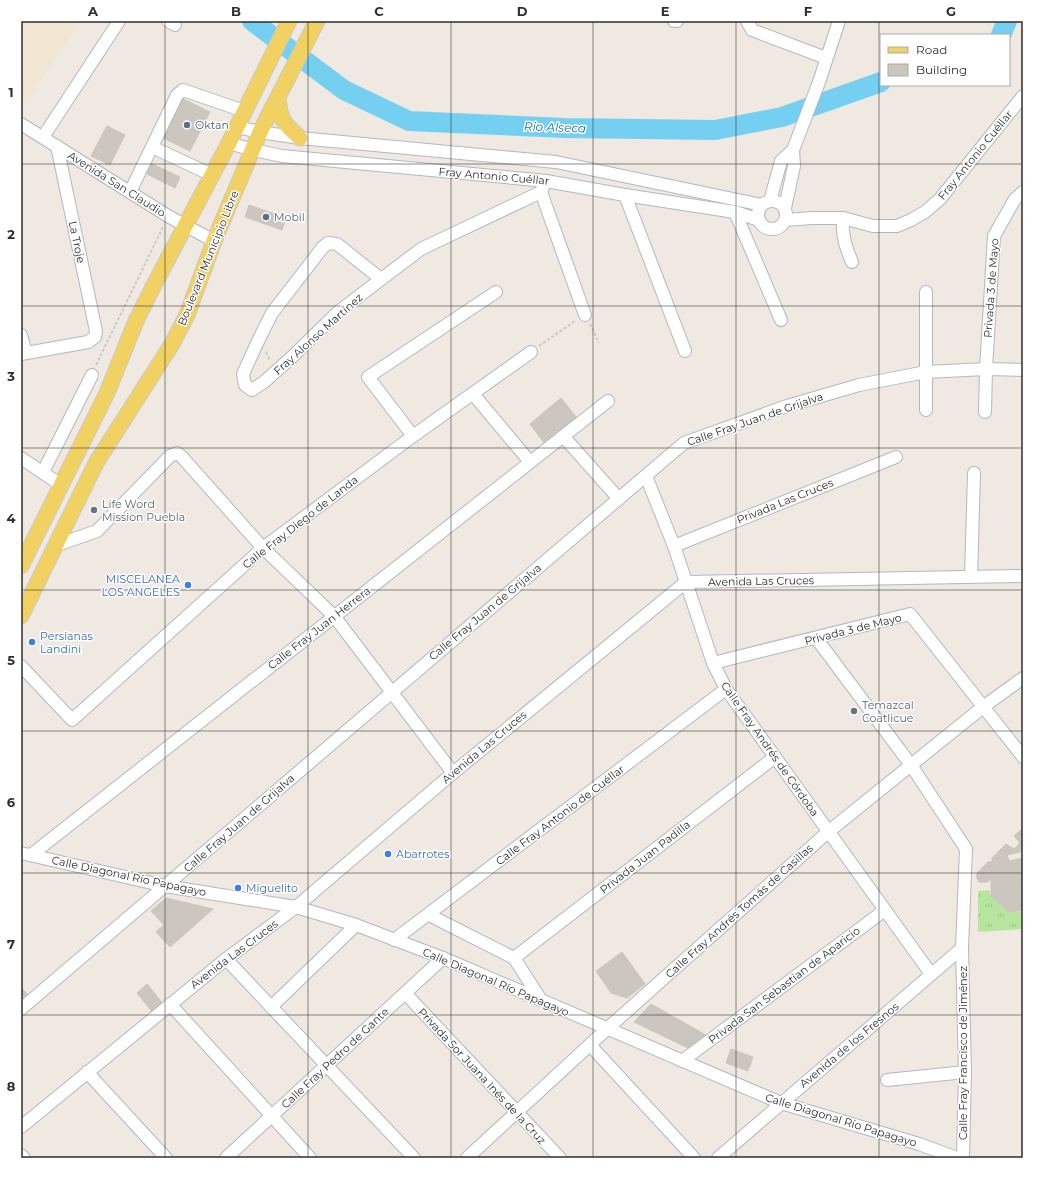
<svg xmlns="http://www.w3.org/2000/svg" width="1044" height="1179" font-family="Montserrat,sans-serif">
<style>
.education{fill:#f0e6d1}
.grass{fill:url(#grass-tufts)}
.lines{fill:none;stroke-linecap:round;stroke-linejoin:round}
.river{stroke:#75cff0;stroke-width:20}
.building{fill:#cbc7bf;stroke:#cbc5ba}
.minor-casing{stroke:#b4b7c1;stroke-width:14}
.major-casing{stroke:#c9c9c9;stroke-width:17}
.path{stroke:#c9c9c9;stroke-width:2;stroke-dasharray:3 2;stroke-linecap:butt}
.minor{stroke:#fff;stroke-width:12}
.major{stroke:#f2d163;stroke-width:15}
.grid{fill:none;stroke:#2e2e2e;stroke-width:1;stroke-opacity:0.55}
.service-dot{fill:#5c6f8a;stroke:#fff;stroke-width:1.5}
.worship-dot{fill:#6b7280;stroke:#fff;stroke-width:1.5}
.shop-dot{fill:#3f7fe0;stroke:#fff;stroke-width:1.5}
.labels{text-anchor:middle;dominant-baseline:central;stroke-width:3;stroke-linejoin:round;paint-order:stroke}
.service-label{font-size:11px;fill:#4e5e75;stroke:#fff;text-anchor:start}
.street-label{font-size:11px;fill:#2e2e2e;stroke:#fff}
.worship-label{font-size:11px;fill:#5b616d;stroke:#fff;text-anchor:start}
.shop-label{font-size:11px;fill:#366cbe;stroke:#fff;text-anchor:start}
.water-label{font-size:12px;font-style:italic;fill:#0d6fa3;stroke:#fff}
.neatline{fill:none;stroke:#2e2e2e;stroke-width:1.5}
.grid-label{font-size:13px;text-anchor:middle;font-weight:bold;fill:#2e2e2e}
</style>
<defs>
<pattern id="grass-tufts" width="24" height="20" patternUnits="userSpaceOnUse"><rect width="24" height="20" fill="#b6e59e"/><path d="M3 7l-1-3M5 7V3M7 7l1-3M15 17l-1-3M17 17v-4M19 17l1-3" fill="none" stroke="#9dc588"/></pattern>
</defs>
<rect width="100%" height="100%" fill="#efe9e1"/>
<path class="education" d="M21,21h60l-60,87z"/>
<path class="grass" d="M989,890l2,6 17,16 15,-1v18l-45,3v-41z"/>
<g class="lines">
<g class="river">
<path d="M252,21l92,69 65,31 156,7 150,2 67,-13 99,-35"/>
<path d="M1001,35l6,-14"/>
</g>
</g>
<g class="building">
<path d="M183,99l27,13 -20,39 -27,-13z"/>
<path d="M107,126l18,9 -15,30 -19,-9z"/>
<path d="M150,163l30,14 -5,11 -30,-15z"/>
<path d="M249,205l37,13 -4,12 -37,-13z"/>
<path d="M561,398l16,20 -32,26 -15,-20z"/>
<path d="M1023,828v22l-3,2 -13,3 -3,-9 2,-2 8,5 6,-6 -6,-7z"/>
<path d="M1004,846l5,15 -22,21h-8l-2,-4v-5l11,-11h5l-1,-4z"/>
<path d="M1004,847l5,14 14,-3v52l-15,2 -17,-16v-17l-4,3h-8l-2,-4v-5l11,-11h5l-1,-4z"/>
<path d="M1023,872l-3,4v12l-10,1v-12l-4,-4z"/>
<path d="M166,898l47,11 -43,38 -14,-15 8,-7 -13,-14z"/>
<path d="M622,952l23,32 -18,14 -16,-5 -15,-22z"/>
<path d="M147,984l17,21 -11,8 -16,-20z"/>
<path d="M21,987l6,7 -6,5z"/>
<path d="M651,1004l55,31 -18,13 -54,-26z"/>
<path d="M731,1049l22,8 -5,14 -22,-8z"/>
</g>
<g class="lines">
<defs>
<g id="minor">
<path d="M168,21l7,4"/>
<path d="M674,21h3"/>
<path d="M747,21l5,9 74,28"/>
<path d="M21,124l147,92 46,25"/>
<path d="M236,127l24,5 40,6 256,24 206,43"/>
<path d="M43,137l76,-116"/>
<path d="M229,143l24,7 29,6 264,25 79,14 110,17 24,8"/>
<path d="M152,147l60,28"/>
<path d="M544,185l-3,7 44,123"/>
<path d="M130,192l47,-97 6,-5 61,21"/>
<path d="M625,195l60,156"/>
<circle cx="772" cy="215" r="14"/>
<path d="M770,201l11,-40 12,-11"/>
<path d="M785,208l9,-42 -1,-16 26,-68 20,-61"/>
<path d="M735,212l46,108"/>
<path d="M843,218c-1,19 2,27 9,44"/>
<path d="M786,220l26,-2h31l30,8h24l14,-6 14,-8 15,-13 83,-103"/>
<path d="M381,279l-44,-35 -9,-1 -5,4 -51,66 -13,26 -16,35 2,11 7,5 12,-8 28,-25 46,-45 83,-63 120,-57"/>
<path d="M926,292v118"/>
<path d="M21,335l5,18"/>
<path d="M21,354l67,-12 7,-5 1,-6 -39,-185"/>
<path d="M473,394l57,68"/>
<path d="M985,412l1,-43 8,-133 21,-37 8,-7"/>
<path d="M413,436l-45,-59 128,-85"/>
<path d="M563,436l56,63"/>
<path d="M21,458l40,27"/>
<path d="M43,472l49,-97"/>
<path d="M646,476l28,70 39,117 13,26 205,285"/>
<path d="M57,545l40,-14 73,-75 7,-3 4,3 82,92 71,68 119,157"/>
<path d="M674,546l222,-89"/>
<path d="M971,577l3,-104"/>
<path d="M816,638l95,127 55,84 -4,99 3,124 -2,86"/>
<path d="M713,663l197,-49 113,143"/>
<path d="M21,666l51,54 191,-172 150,-112 118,-84"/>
<path d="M21,853l144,33 131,21 60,18 87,33 338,145 138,41 38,14"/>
<path d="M31,855l577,-454"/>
<path d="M429,915l85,43 27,42"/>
<path d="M394,940l332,-251"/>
<path d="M514,958l261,-201"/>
<path d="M226,959l188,199"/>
<path d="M405,993l155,165"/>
<path d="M170,1004l140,154"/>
<path d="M271,1007l85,-82"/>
<path d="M21,1009l663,-566 103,-37 72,-21 67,-13 60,-3 37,1"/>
<path d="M590,1045l104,113"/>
<path d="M682,1061l203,-151"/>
<path d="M87,1072l79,86"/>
<path d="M887,1080l78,-8"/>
<path d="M21,1127l205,-168 70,-52 157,-134 233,-191 337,-6"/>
<path d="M21,1155l3,3"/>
<path d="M226,1158l217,-200"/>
<path d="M467,1158l141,-130 220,-196 155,-125 40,-29"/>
<path d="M718,1158l244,-210"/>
</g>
<g id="major">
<path d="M278,98c2,22 6,26 22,40"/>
<path d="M21,566l86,-173 29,-72 18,-36 75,-142 60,-122"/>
<path d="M21,616l75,-153 76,-119 15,-29 27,-74 46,-109 57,-111"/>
</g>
</defs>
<use href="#minor" class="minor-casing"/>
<use href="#major" class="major-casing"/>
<g class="path">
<path d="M590,324l9,19"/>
<path d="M539,346l36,-25"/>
<path d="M266,352l4,9"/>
<path d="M96,365l67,-138"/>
</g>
<use href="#minor" class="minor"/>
<use href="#major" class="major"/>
</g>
<path class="grid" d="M165,21v1137M308,21v1137M451,21v1137M593,21v1137M736,21v1137M879,21v1137M21,164h1002M21,306h1002M21,448h1002M21,590h1002M21,731h1002M21,873h1002M21,1015h1002"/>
<g class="service-dot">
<circle cx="187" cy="125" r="4"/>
<circle cx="266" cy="217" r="4"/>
</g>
<g class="worship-dot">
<circle cx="94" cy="510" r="4"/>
<circle cx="854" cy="711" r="4"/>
</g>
<g class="shop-dot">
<circle cx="188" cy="585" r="4"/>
<circle cx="32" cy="642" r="4"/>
<circle cx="388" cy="854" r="4"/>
<circle cx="238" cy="888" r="4"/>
</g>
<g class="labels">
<g class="service-label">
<text x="195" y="125">Oktan</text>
<text x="274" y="217">Mobil</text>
</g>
<g class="street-label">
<text transform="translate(975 155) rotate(-51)">Fray Antonio Cuéllar</text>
<text transform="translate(494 176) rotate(5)">Fray Antonio Cuéllar</text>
<text transform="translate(117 184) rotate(32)">Avenida San Claudio</text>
<text transform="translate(77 242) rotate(78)">La Troje</text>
<text transform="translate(208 258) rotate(-68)">Boulevard Municipio Libre</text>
<text transform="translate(991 288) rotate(-86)">Privada 3 de Mayo</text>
<text transform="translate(318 334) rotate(-42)">Fray Alonso Martínez</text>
<text transform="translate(755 419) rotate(-19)">Calle Fray Juan de Grijalva</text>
<text transform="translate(785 501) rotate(-22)">Privada Las Cruces</text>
<text transform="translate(300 522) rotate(-38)">Calle Fray Diego de Landa</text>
<text transform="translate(761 581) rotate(-1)">Avenida Las Cruces</text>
<text transform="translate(485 612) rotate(-40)">Calle Fray Juan de Grijalva</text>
<text transform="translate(319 628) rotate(-38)">Calle Fray Juan Herrera</text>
<text transform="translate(853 629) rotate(-14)">Privada 3 de Mayo</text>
<text transform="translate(484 747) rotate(-40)">Avenida Las Cruces</text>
<text transform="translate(770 749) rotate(55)">Calle Fray Andrés de Córdoba</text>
<text transform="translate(560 815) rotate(-37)">Calle Fray Antonio de Cuéllar</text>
<text transform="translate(239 823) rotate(-41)">Calle Fray Juan de Grijalva</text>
<text transform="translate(645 857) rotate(-38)">Privada Juan Padilla</text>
<text transform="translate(129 876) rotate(12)">Calle Diagonal Río Papagayo</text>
<text transform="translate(739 911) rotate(-42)">Calle Fray Andrés Tomás de Casillas</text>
<text transform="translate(234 954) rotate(-37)">Avenida Las Cruces</text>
<text transform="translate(496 982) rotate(23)">Calle Diagonal Río Papagayo</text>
<text transform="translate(784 985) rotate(-37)">Privada San Sebastian de Aparicio</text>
<text transform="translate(849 1045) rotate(-40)">Avenida de los Fresnos</text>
<text transform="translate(963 1053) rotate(-90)">Calle Fray Francisco de Jiménez</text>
<text transform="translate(335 1058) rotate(-43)">Calle Fray Pedro de Gante</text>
<text transform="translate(482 1076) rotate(47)">Privada Sor Juana Inés de la Cruz</text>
<text transform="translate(841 1120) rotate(17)">Calle Diagonal Río Papagayo</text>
</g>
<g class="worship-label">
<text x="102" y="504">Life Word<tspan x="102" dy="13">Mission Puebla</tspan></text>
<text x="862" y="705">Temazcal<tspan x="862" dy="13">Coatlicue</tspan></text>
</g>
<g class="shop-label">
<text x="180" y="579" text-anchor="end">MISCELANEA<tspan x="180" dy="13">LOS ANGELES</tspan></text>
<text x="40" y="636">Persianas<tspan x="40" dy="13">Landini</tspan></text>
<text x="396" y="854">Abarrotes</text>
<text x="246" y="888">Miguelito</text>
</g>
<g class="water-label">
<text transform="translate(555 127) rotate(2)">Rio Alseca</text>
</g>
</g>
<rect width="1044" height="1179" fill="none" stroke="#ffffff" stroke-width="44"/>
<rect x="880" y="34" width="130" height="52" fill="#ffffff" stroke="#ababab"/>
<rect x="888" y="47" width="20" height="6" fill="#f2d163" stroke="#ababab"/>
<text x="916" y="54" font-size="12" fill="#2e2e2e">Road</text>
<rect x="888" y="64" width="20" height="12" fill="#cbc7bf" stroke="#ababab"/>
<text x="916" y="74" font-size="12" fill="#2e2e2e">Building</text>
<rect x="22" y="22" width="1000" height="1135" class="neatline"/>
<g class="grid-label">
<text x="93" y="16">A</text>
<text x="236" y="16">B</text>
<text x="379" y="16">C</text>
<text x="522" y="16">D</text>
<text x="665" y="16">E</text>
<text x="808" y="16">F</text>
<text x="951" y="16">G</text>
<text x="11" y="97">1</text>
<text x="11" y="239">2</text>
<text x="11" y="381">3</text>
<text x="11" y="523">4</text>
<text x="11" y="665">5</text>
<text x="11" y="807">6</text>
<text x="11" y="949">7</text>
<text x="11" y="1091">8</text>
</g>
</svg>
